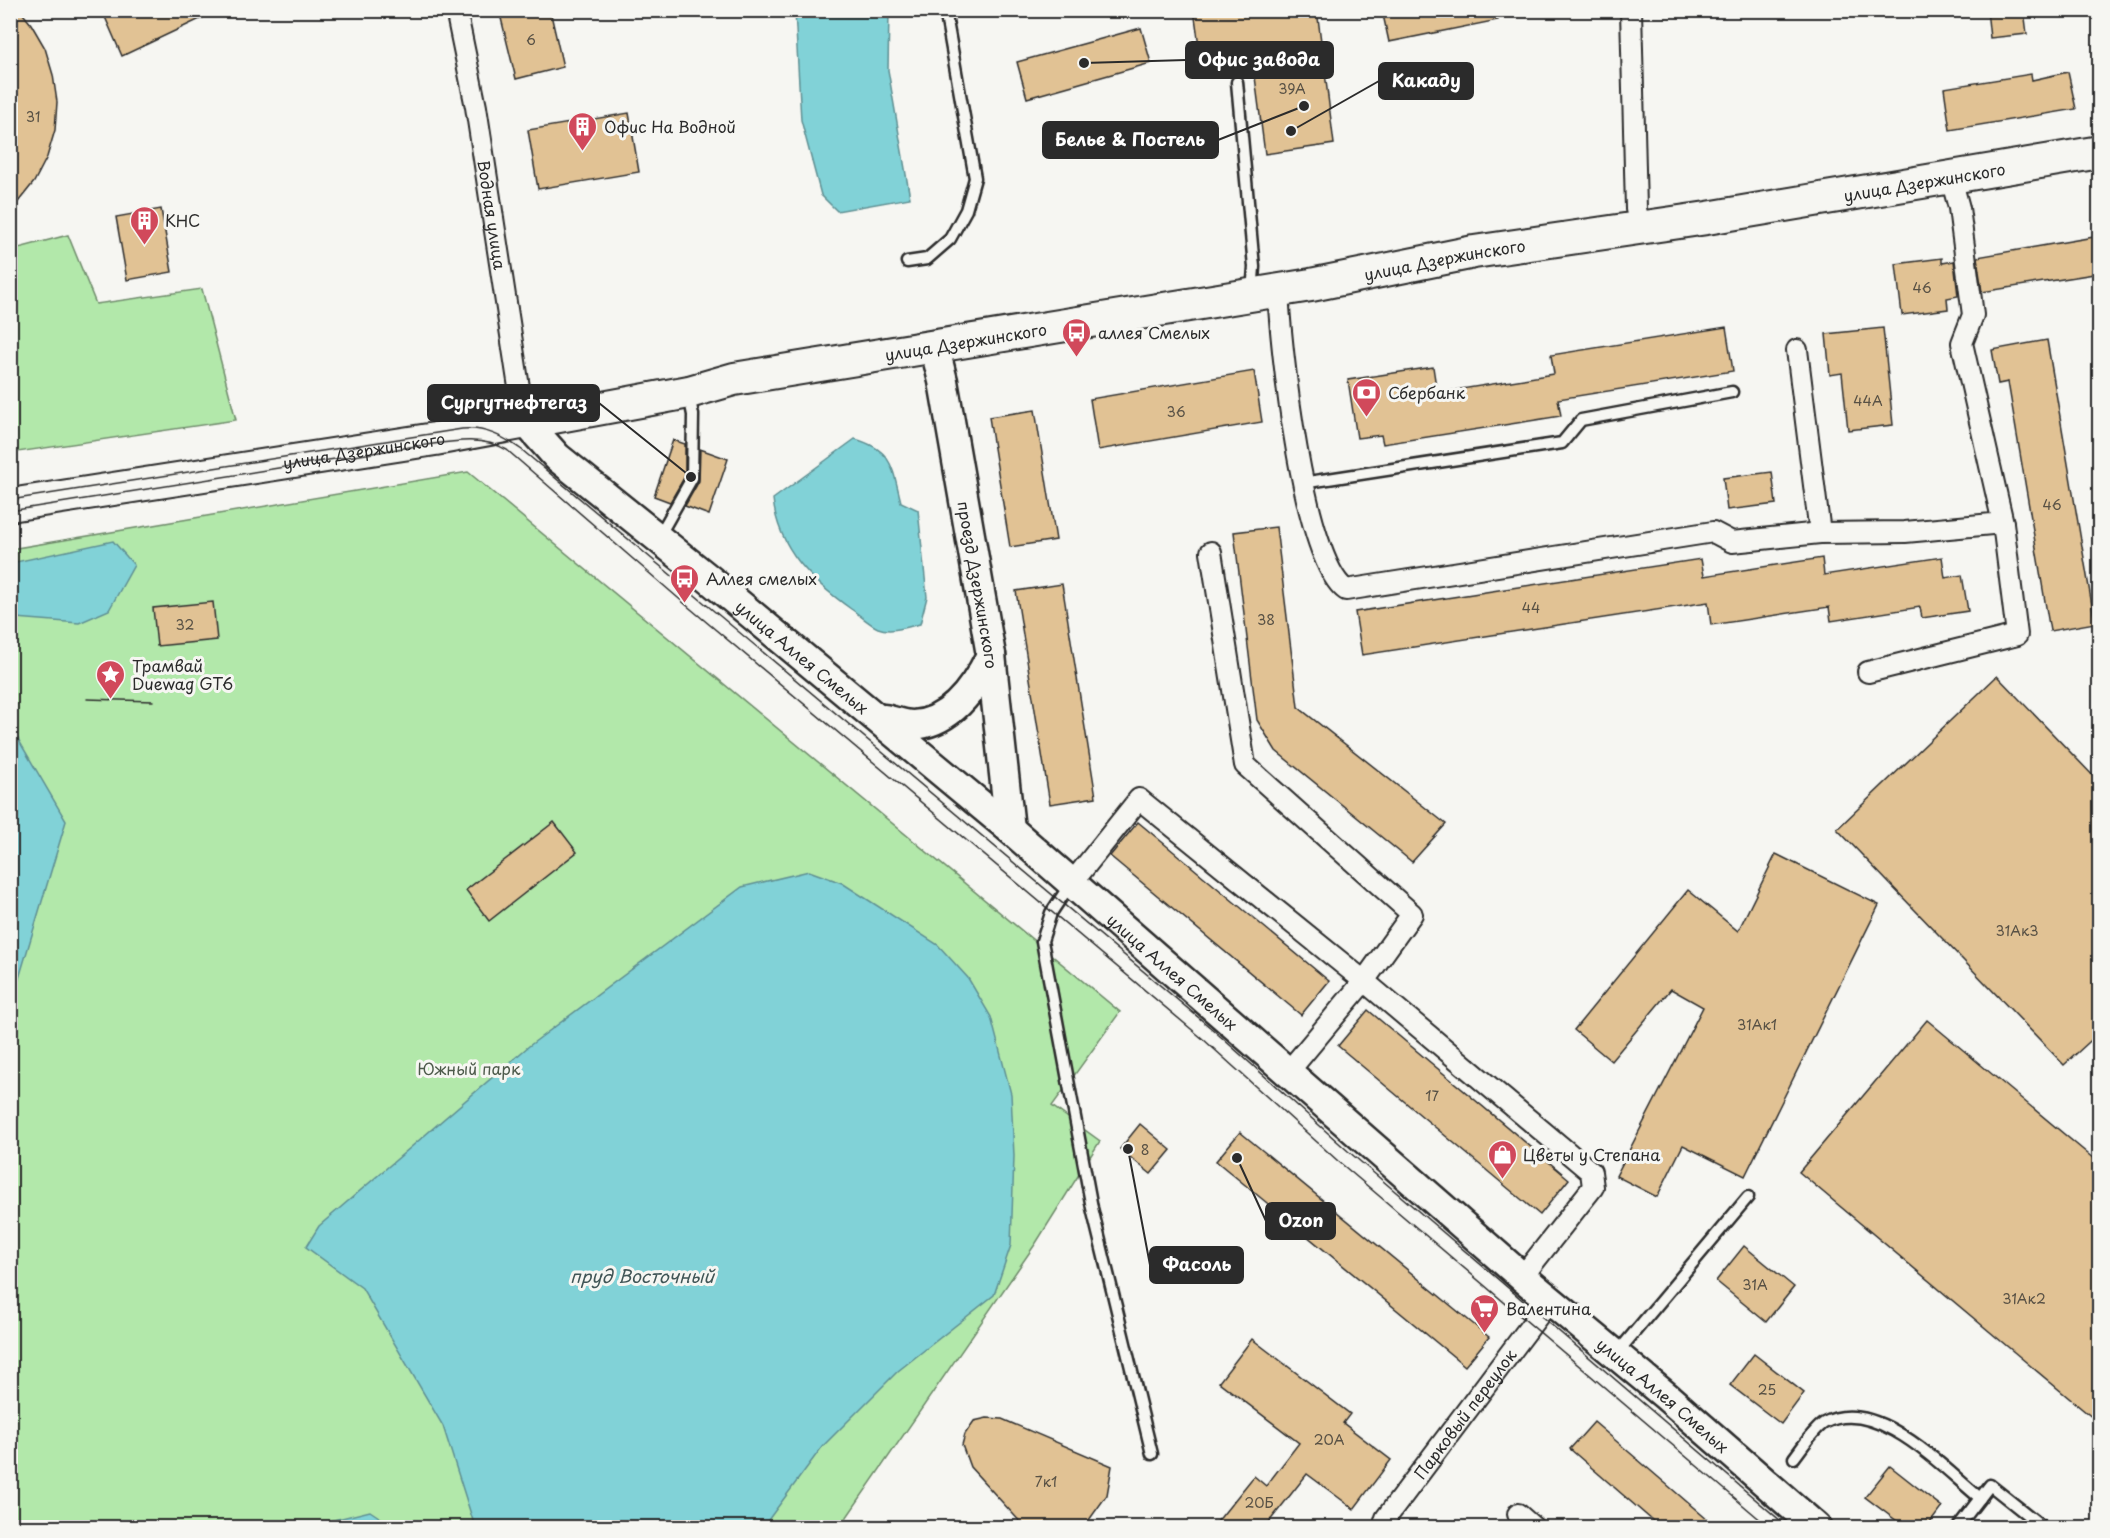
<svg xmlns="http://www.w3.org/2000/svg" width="2110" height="1538" font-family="'Playpen Sans',sans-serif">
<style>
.green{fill:#b2e8aa;stroke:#6e8a6a;stroke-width:1.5}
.water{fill:#81d2d7;stroke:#5f8f92;stroke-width:1.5}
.building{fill:#e1c294;stroke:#2b2b2b;stroke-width:1.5}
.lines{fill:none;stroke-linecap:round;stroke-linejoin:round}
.lane-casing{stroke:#2b2b2b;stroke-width:15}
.street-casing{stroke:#2b2b2b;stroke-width:24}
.secondary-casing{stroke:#2b2b2b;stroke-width:33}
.primary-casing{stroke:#2b2b2b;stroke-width:36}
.lane{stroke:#f6f6f2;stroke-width:10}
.street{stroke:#f6f6f2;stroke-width:20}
.secondary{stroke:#f6f6f2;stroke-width:28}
.primary{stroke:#f6f6f2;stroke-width:32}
.tram{stroke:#2b2b2b;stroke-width:1.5}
.labels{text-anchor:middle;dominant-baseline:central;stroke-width:6;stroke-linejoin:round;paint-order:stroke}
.number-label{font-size:14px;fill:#585145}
.poi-label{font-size:16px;fill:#2b2b2b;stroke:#f6f6f2;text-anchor:start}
.street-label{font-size:16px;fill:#2b2b2b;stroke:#f6f6f2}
.park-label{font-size:16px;fill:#4d5a4b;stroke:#f6f6f2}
.water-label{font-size:18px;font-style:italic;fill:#405556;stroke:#f6f6f2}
.leader{fill:none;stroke:#2b2b2b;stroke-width:2}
.callout-dot{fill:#2b2b2b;stroke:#f6f6f2;stroke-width:2}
.callout{fill:#2b2b2b;stroke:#2b2b2b;stroke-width:2}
.callout-label{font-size:18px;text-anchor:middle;font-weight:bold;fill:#fff}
</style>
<rect width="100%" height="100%" fill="#f6f6f2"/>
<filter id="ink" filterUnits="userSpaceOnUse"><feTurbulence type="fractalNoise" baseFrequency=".0167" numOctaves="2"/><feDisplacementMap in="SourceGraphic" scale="12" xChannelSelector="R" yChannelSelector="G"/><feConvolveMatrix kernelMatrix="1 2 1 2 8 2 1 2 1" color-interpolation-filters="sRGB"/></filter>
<g filter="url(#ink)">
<g class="green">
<path d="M68,235l28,69 106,-15 34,131 -225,33v-203z"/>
<path d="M468,472l652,540 -68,94 48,35 -64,102 -196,284 -829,1v-979z"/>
</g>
<g class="water">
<path d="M795,11h94l-1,59 22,128 -73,13 -16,-16 -20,-75z"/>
<path d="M855,439c38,11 37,28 46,63l17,8 9,87 -7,27c-13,3 -29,9 -42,4 -9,-4 -18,-13 -27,-19 -39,-28 -73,-60 -78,-110z"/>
<path d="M113,541l21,24 -25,45 -30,13 -63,-5 -5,2v-57z"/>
<path d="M11,727l55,94 -55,184z"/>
<path d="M809,871l33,12 96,62 30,33 23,39 20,77 3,62 -3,89 -17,50 -96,76 -76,76 -59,80h-288l-32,-101 -81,-138 -56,-41 13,-21 210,-180 213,-159z"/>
<path d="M370,1511l24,16h-89z"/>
</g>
<g class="building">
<path d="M10,10h10l11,14 14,24 8,27 4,27 -2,28 -8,27 -13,25 -24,30z"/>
<path d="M102,10h117l-97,46z"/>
<path d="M499,10h51l13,57 -47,12z"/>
<path d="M1194,10h123l17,134 -69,10 -14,-108 -51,7z"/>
<path d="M1382,10h115l1,10 -109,22z"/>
<path d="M1987,10h37l3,24 -37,4z"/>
<path d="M1141,28l10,35 -124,35 -10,-36z"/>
<path d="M2068,72l8,37 -126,21 -6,-42 87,-14 1,6z"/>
<path d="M629,113l10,59 -101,17 -10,-59z"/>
<path d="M161,209l11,63 -45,8 -11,-63z"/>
<path d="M2100,236v37l-118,19 -5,-35z"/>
<path d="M1942,258v5l12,-2 4,35 -11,2 1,11 -46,6 -6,-51z"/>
<path d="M1726,327l7,44 -175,28 3,17 -178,28 -2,-9 -24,3 -9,-58 85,-13 4,26 117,-19 -3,-19z"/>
<path d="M1883,328l10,97 -45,5 -6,-57 -12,2 -4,-41z"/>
<path d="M2047,340l48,283 -45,8 -42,-249 -10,2 -6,-34z"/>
<path d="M1254,371l8,51 -164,28 -8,-51z"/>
<path d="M1035,410l21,130 -46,7 -21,-130z"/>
<path d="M673,440l12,4v32l-15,26 -16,-6z"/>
<path d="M700,449l28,10 -19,56 -24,-9 14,-25z"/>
<path d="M1772,472l4,32 -49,6 -4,-32z"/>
<path d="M1276,527l22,180 148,117 -34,38 -136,-111 -19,-31 -23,-188z"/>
<path d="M1942,557l3,21 17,-3 6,36 -46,7 -2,-11 -89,14 -2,-14 -118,18 -3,-23 -346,53 -7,-43 346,-53 3,17 118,-18 2,17z"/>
<path d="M1062,584l34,213 -46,7 -34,-213z"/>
<path d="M213,602l4,38 -60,6 -4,-38z"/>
<path d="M1997,676l103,107v249l-36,33 -227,-236z"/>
<path d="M554,822l23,30 -88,69 -23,-31z"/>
<path d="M1138,822l191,159 -28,34 -191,-159z"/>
<path d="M1776,854l103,51 -134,271 -62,-31 -26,52 -41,-21 87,-169 -32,-18 -60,72 -37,-31 114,-140 50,41z"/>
<path d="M1368,1010l201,169 -29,36 -202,-169z"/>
<path d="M1927,1020l173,144v260l-301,-252z"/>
<path d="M1140,1124l31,26 -20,24 -31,-25z"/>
<path d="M1240,1132l249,205 -24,29 -249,-205z"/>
<path d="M1744,1246l50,41 -28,35 -50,-41z"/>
<path d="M1252,1339l98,75 -7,9 48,37 -37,49 -47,-35 -42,53h-52l41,-51 12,10 33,-43 -80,-61z"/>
<path d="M1754,1354l50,39 -23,31 -51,-39z"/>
<path d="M987,1418l15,1 110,47 -5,29 -23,32h-59l-55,-60 -8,-22 3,-11 9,-13z"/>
<path d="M1594,1422l85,73 37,32h-56l-90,-78z"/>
<path d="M1890,1466l52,41 -15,20h-22l-40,-30z"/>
</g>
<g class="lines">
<defs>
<g id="lane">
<path d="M1237,82l17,185 -2,26"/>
<path d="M907,262l20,-3 23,-20 16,-29 9,-32 -30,-168"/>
<path d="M1302,483l260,-40 19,-23 151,-28"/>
<path d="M658,538l34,-60 1,-63 -4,-20"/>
<path d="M1071,883l-20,30 -9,28 50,267 60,246"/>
<path d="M1617,1353l131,-156"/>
<path d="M1794,1458c8,-10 19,-28 30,-35 52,-28 119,45 156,75"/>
<path d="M1957,1528l33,-43 54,43"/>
</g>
<g id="street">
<path id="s1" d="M456,10l20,97 48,313"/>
<path d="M1631,10l5,199 4,18"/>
<path d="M1278,288c2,56 25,272 68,302l367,-58 19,10 88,-9 85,-1 98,-9 -41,-180 11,-28 -14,-107 -8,-30"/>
<path d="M1797,350l23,183"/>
<path d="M1211,552l34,213 167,149 -48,67 -76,91"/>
<path d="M1868,672l149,-37 -14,-112"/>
<path d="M1072,883l67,-84 225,182 227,191 2,15 -71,90"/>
<path d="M1518,1514l16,14"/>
<path id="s2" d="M1383,1528l3,-10 164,-218"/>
</g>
<g id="secondary">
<path id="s3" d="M934,345l9,36 48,274 19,174"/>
<path id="s4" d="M524,420l33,37 152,122 301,250 512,448 144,119 151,132"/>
<path d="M882,722l3,-3c8,2 19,6 28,6 39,-2 63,-39 78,-70"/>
</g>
<g id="primary">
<path id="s5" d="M10,505l425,-66 254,-47 45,-13 577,-94 163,-33 233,-34 393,-66"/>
</g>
</defs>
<use href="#lane" class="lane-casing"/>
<use href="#street" class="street-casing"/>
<use href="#secondary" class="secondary-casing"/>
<use href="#primary" class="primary-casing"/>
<use href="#lane" class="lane"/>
<use href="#street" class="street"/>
<use href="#secondary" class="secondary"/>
<use href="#primary" class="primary"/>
<g class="tram">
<path d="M10,500l452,-71c23,-2 42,8 60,21l689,578 137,123 441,377"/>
<path d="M10,511l400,-64c32,-3 68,-14 97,3l178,154 518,435 135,122 432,367"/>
<path d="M87,699l66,2"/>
</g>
</g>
</g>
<defs>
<symbol id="building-pin" viewBox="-11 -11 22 30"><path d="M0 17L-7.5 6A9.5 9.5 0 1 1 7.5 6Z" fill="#d1495b" stroke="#f6f6f2"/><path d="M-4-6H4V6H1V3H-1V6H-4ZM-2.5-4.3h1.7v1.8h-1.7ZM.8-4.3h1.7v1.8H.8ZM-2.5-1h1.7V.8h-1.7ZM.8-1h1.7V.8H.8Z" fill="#fff"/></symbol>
<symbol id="bus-pin" viewBox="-11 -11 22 30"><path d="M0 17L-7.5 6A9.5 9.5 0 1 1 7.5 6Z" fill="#d1495b" stroke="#f6f6f2"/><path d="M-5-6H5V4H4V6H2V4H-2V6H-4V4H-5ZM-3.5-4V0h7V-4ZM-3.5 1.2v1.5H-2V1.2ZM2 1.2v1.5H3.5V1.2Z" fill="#fff"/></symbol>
<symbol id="bank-pin" viewBox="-11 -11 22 30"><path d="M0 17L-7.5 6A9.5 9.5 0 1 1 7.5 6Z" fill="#d1495b" stroke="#f6f6f2"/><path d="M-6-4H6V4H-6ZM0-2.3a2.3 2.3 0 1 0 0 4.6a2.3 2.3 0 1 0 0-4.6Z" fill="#fff"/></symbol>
<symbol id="sight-pin" viewBox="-11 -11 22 30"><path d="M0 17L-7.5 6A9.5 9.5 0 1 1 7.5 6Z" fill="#d1495b" stroke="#f6f6f2"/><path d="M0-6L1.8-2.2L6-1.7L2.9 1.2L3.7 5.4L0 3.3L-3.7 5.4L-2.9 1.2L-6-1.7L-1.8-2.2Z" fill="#fff"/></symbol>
<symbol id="shop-pin" viewBox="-11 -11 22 30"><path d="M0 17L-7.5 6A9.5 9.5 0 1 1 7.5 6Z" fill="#d1495b" stroke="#f6f6f2"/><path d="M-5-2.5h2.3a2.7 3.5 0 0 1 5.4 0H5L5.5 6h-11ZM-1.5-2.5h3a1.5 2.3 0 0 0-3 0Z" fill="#fff"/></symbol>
<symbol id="supermarket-pin" viewBox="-11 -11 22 30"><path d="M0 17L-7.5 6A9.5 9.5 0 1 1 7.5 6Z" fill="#d1495b" stroke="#f6f6f2"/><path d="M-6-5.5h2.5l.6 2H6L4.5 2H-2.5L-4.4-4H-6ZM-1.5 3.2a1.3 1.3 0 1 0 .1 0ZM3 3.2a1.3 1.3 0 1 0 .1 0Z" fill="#fff"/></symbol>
</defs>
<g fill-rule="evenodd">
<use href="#building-pin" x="566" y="110" width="33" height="45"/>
<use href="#building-pin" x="128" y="204" width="33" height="45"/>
<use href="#bus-pin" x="1060" y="316" width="33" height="45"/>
<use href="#bank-pin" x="1350" y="376" width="33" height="45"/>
<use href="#bus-pin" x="668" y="562" width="33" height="45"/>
<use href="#sight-pin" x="94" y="658" width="33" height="45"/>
<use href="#shop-pin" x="1486" y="1138" width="33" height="45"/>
<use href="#supermarket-pin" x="1468" y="1292" width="33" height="45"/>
</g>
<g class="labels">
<g class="number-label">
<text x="531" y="39">6</text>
<text x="1292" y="88">39А</text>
<text x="33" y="116">31</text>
<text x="1922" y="287">46</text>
<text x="1868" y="400">44А</text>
<text x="1176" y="411">36</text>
<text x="2052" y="504">46</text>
<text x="1531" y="607">44</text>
<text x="1266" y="619">38</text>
<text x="185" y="624">32</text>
<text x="2017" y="930">31Ак3</text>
<text x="1757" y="1024">31Ак1</text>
<text x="1432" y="1095">17</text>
<text x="1145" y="1149">8</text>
<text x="1755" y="1284">31А</text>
<text x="2024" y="1298">31Ак2</text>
<text x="1767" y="1389">25</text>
<text x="1329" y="1439">20А</text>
<text x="1046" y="1481">7к1</text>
<text x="1259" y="1502">20Б</text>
</g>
<g class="poi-label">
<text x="604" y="126">Офис На Водной</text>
<text x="165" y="220">КНС</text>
<text x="1098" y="332">аллея Смелых</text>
<text x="1388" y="392">Сбербанк</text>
<text x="706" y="578">Аллея смелых</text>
<text x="132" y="665">Трамвай<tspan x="132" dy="18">Duewag GT6</tspan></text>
<text x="1523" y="1154">Цветы у Степана</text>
<text x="1506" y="1308">Валентина</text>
</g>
<g class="street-label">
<text stroke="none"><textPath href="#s5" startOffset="1942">улица Дзержинского</textPath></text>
<text stroke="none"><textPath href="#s1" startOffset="208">Водная улица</textPath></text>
<text stroke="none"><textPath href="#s5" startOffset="1456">улица Дзержинского</textPath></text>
<text stroke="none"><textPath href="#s5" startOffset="970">улица Дзержинского</textPath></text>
<text stroke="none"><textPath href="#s5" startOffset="358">улица Дзержинского</textPath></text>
<text stroke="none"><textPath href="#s3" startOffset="244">проезд Дзержинского</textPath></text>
<text stroke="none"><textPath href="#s4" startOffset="366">улица Аллея Смелых</textPath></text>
<text stroke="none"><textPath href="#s4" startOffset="852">улица Аллея Смелых</textPath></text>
<text stroke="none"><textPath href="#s4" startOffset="1500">улица Аллея Смелых</textPath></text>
<text stroke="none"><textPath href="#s2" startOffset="141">Парковый переулок</textPath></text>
</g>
<g class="park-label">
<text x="469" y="1068">Южный парк</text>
</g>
<g class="water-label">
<text x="642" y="1275">пруд Восточный</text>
</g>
</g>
<path class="leader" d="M1084 63L1186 60M1291 131L1379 81M1304 106L1218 140M691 477L599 403M1237 1158L1266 1221M1128 1149L1150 1265"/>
<g class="callout-dot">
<circle cx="1084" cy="63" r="6"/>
<circle cx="1291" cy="131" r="6"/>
<circle cx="1304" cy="106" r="6"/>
<circle cx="691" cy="477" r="6"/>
<circle cx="1237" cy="1158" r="6"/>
<circle cx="1128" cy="1149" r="6"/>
</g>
<g class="callout">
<rect x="1186" y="42" width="147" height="36" rx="6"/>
<rect x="1379" y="63" width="94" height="36" rx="6"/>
<rect x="1043" y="122" width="175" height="36" rx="6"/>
<rect x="428" y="385" width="171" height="36" rx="6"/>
<rect x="1266" y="1203" width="69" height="36" rx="6"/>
<rect x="1150" y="1247" width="93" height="36" rx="6"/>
</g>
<g class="callout-label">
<text x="1259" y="66">Офис завода</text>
<text x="1426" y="87">Какаду</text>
<text x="1130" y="146">Белье &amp; Постель</text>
<text x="514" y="409">Сургутнефтегаз</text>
<text x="1301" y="1227">Ozon</text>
<text x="1197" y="1271">Фасоль</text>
</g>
<rect width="2110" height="1538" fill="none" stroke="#f6f6f2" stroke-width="36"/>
<rect x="18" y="18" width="2074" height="1502" fill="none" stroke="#2b2b2b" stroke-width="2" filter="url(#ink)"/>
</svg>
